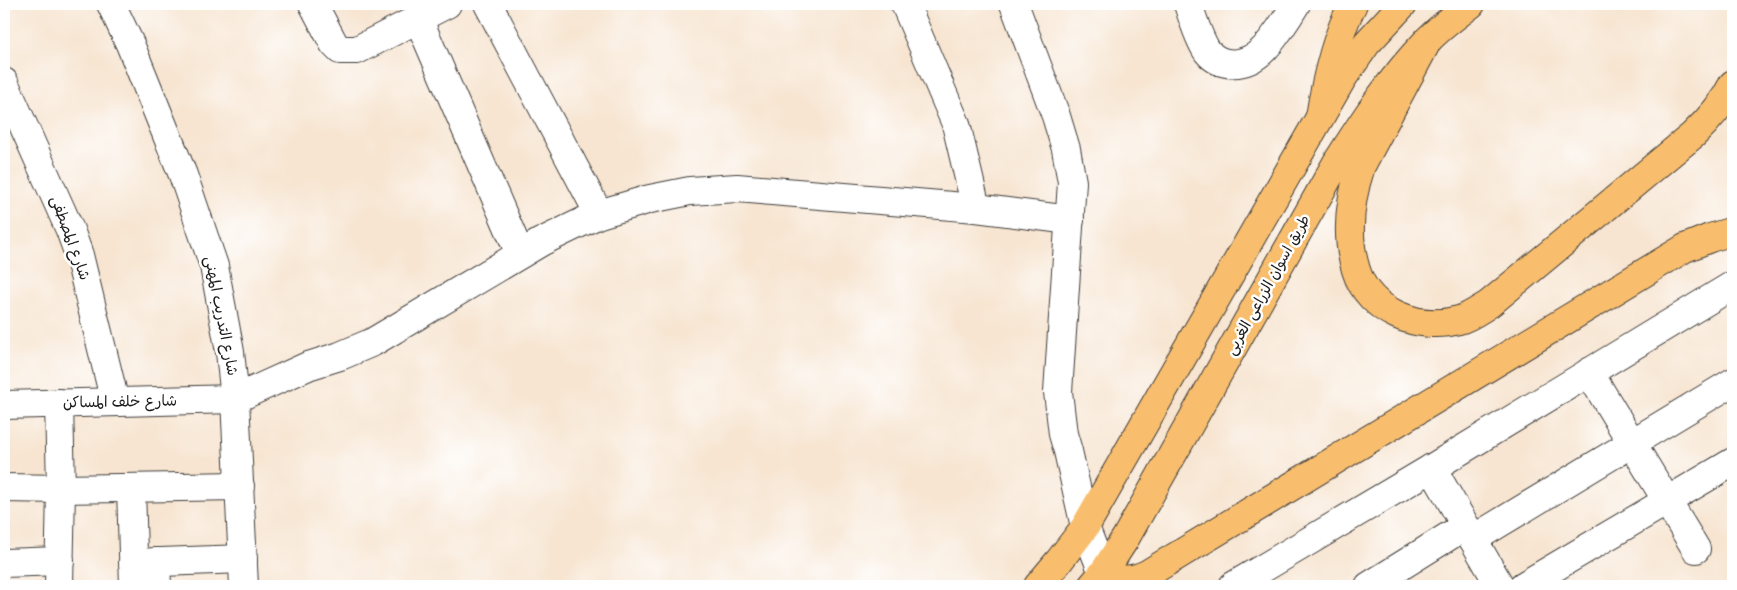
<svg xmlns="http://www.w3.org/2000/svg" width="1737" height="590" font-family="'Balsamiq Sans','Playpen Sans Arabic',sans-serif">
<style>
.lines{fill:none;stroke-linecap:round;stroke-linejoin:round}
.minor-casing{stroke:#3d3a37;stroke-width:30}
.major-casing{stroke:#3d3a37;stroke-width:30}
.highway-casing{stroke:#3d3a37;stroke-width:30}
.minor{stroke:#fff;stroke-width:28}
.major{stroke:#f9be6d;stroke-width:28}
.highway{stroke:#f9be6d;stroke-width:28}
.labels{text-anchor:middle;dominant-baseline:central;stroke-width:5;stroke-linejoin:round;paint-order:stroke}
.street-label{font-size:15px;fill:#1c1c1c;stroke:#fff}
</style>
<rect width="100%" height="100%" fill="#fff"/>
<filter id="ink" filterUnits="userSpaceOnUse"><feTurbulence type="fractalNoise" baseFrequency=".02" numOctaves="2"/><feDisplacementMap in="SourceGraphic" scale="10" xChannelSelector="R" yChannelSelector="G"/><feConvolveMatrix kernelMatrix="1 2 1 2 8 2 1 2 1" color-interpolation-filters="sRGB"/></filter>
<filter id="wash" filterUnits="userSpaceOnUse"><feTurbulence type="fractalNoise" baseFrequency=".0096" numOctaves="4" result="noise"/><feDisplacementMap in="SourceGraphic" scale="20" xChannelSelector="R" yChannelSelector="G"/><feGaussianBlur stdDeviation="1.12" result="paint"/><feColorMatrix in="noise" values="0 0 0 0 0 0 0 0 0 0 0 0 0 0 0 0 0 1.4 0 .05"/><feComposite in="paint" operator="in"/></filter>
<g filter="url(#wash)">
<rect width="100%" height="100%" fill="#f7e5d1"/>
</g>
<g filter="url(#ink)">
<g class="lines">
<defs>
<g id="minor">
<path d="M111,4l19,40 53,131 31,91 16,86 5,47 9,187"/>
<path d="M313,4l21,40 6,6h17l90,-46"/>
<path d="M488,4l111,210"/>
<path d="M905,4l51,120 20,84"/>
<path d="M1014,4l42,112 10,33 6,33 -14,210 5,42 5,17 17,76 18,46"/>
<path d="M1188,4c5,15 10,33 19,47 14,18 39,15 55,0 10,-9 27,-35 34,-47"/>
<path d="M418,18l102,236"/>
<path d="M4,82l66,148 9,25 36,147"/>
<path d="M1589,372l107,177"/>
<path d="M59,403l2,86 -2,97"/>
<path d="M4,405l231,-6 73,-33 32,-10 33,-14 168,-100 58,-28 51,-15 40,-8 47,-3 239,20 94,12"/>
<path d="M1432,468l68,118"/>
<path d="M4,488l57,1 179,-3"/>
<path d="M131,488l3,98"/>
<path d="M1473,539l260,-157"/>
<path d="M156,562l1,24"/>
<path d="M4,563l56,-2"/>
<path d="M133,563l110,-4"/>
<path d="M1233,586l199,-118 301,-183"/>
<path d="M1369,586l96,-60"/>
<path d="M1523,586l210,-124"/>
</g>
<g id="major">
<path d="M1038,586l21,-25 26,-34 257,-448 25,-36 36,-39"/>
<path d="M1092,586l11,-13 22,-34 211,-375c27,-43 55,-86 91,-123 13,-14 29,-25 44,-37"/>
</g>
<g id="highway">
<path d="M1428,40l-67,126c-11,33 -16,69 -5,104 13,42 62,61 103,50 11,-3 20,-10 30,-16l204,-169c17,-16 30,-31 40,-51"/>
<path d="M1320,117c6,-39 15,-78 33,-113"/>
<path d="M1103,573c16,9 29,8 44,1l538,-326 25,-10 23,-7"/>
</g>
</defs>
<use href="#minor" class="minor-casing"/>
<use href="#major" class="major-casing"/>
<use href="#highway" class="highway-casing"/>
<use href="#minor" class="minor"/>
<use href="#major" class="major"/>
<use href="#highway" class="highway"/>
</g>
</g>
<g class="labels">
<g class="street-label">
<text transform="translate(70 238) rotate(70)">شارع المصطفى</text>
<text transform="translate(1268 285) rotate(-61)">طريق اسوان الزراعى الغربى</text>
<text transform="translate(221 316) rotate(79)">شارع التدريب المهنى</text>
<text transform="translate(120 402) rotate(-1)">شارع خلف المساكن</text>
</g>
</g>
<rect width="1737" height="590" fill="none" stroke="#fff" stroke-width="20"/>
</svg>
